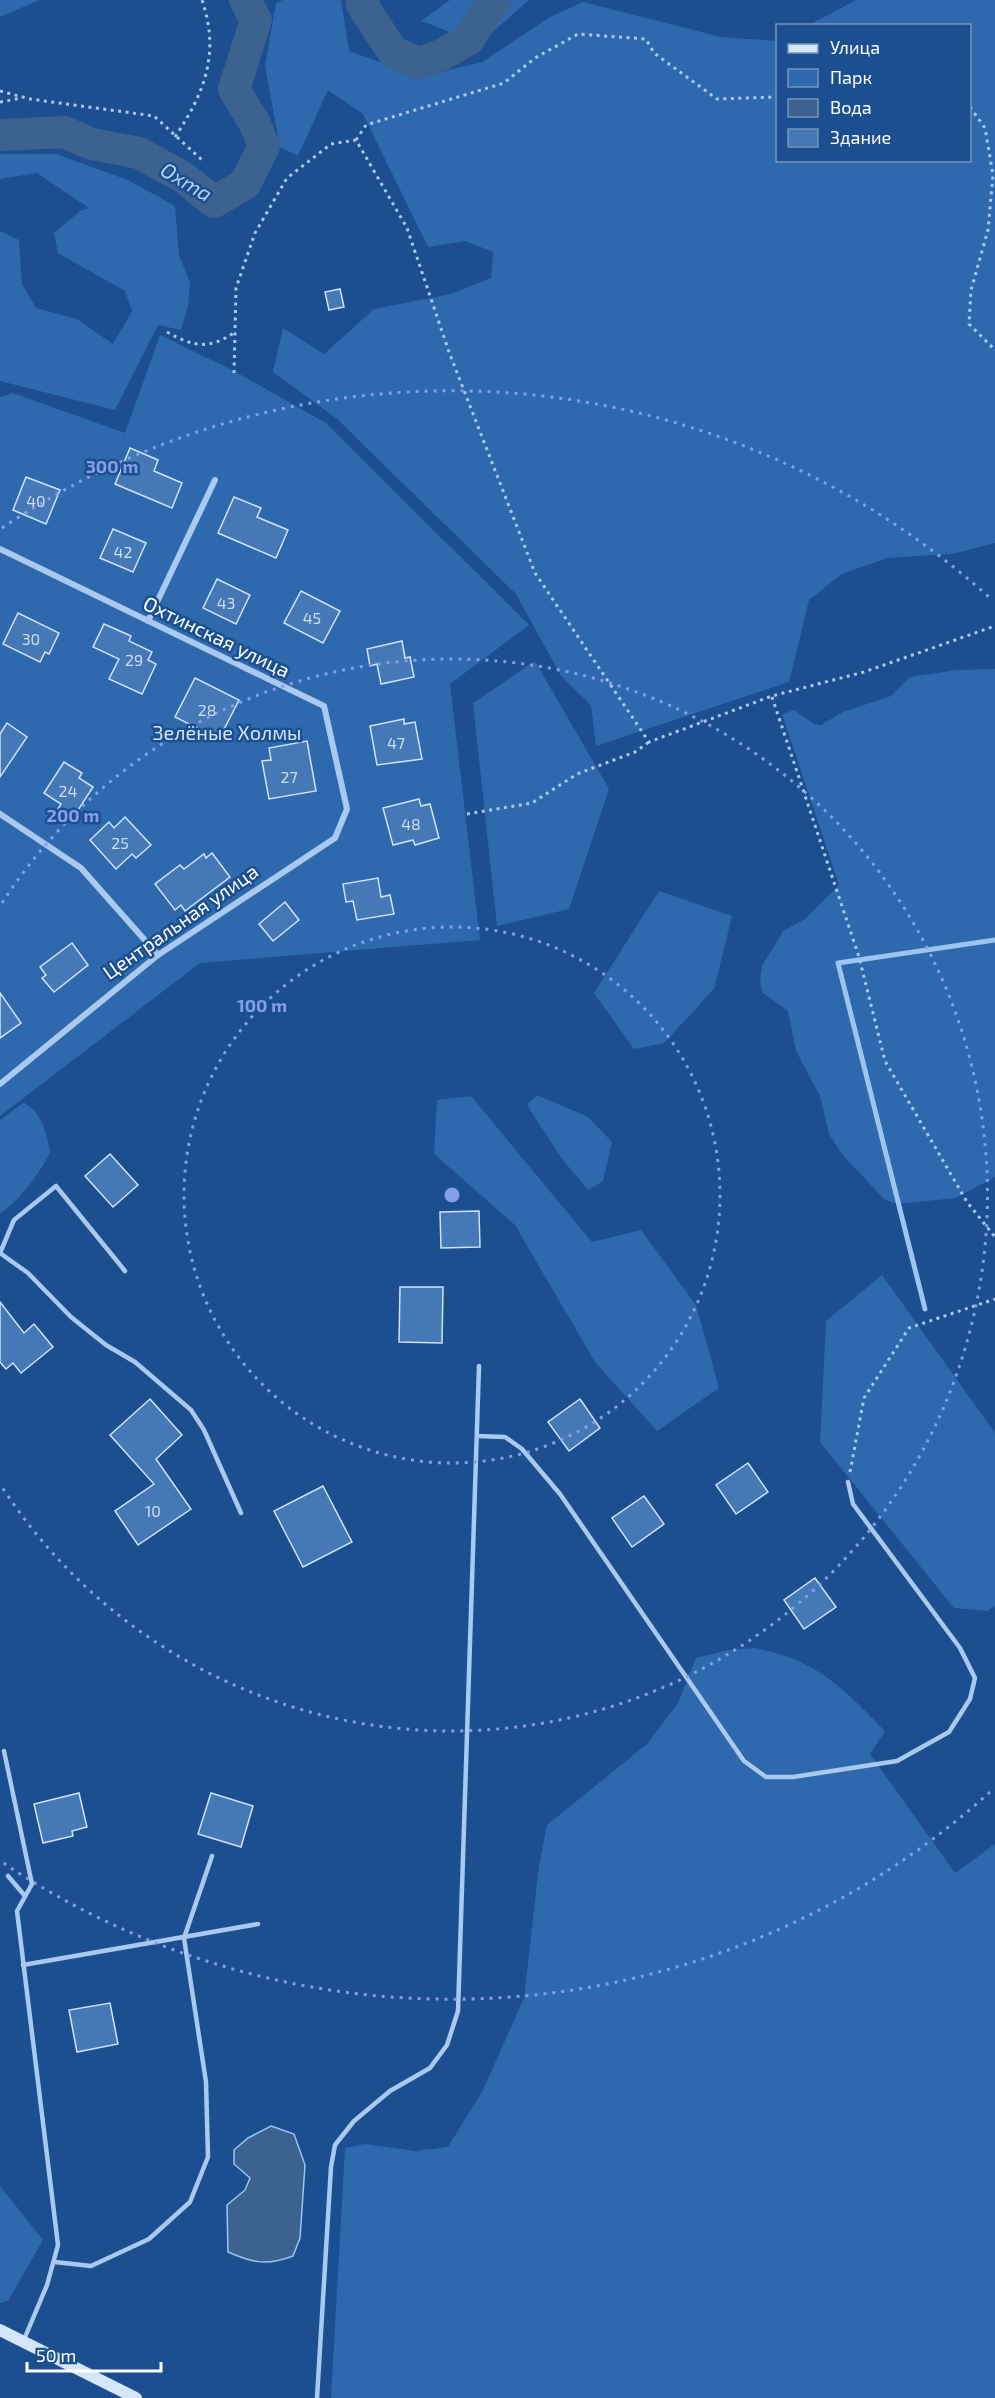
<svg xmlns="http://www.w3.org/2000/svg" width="995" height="2398" font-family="'Exo 2',sans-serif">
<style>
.green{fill:#2e69ad}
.water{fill:#3c6290;stroke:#9cc4f0;stroke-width:1.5}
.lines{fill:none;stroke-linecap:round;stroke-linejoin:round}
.stream{stroke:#9cc4f0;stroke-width:5}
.river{stroke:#3c6290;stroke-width:32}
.building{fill:#4478b7;stroke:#cfe3fa;stroke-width:1.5}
.path{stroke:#a9c9ee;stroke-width:3;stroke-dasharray:3 4.5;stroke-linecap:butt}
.lane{stroke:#a9c9ee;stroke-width:4.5}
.street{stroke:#a9c9ee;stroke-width:6}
.secondary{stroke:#d6e6fa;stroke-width:12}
.ring{fill:none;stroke:#839eea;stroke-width:3;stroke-dasharray:3 6}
.labels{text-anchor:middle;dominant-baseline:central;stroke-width:5;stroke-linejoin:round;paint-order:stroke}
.number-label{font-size:16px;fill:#d0dded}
.street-label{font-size:20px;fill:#fff;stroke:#1b4f8f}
.park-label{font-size:20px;fill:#cfe3fa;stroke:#1b4f8f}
.water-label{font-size:21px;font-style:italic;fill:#b5d3f5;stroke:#1b4f8f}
.centre{fill:#839eea;stroke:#1b4f8f;stroke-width:3}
.ring-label{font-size:18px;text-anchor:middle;font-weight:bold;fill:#839eea;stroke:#1b4f8f;stroke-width:5;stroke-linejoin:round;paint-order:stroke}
</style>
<rect width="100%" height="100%" fill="#1b4f8f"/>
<g class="green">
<path d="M0,0h39l-39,17z"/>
<path d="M283,0h58l8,51 71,26 62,-15 68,-45 33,-15 138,35 56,4 1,119h192v-134l-161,-1 47,-25h139v543l-43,11 -65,4 -45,16 -33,26 -20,82 -193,64 -5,-41 -30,-29 -45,-82 -180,-176 -63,-46 10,-44 41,26 50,-45 77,-15 40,-16 2,-26 -28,-11 -37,6 -65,-133 -35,-24 -30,66 -18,-9 -15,-81 11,-63z"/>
<path d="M450,0h79l-48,42c-20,-2 -40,-15 -60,-21z"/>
<path d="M0,154h56l72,26 47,26 4,50 11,26 -2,24 -7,24 -23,-5 -43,85 -115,-29v-150l19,9 3,44 14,24 41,11 36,25 19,-33 -7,-20 -67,-38 -4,-20 26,-22 9,-3 -52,-35 -37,6z"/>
<path d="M160,335l74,36 92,52 203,202 -79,59 30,256 -280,23 -200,153v-719l13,-4 112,40z"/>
<path d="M535,661l74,128 -40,120 -72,17 -24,-223z"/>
<path d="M995,669v508l-39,21 -59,6 -12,-4 -43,-46 -13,-20 -9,-38 -24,-45 -8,-40 -26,-19 -2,-13 2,-13 21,-35 22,-12 34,-34 -57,-171 12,-4 20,14 7,1 22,-13 48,-16 19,-19 47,-7z"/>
<path d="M659,891l73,25 -18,73 -50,54 -30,6 -40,-56z"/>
<path d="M537,1095l51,22 24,25 -9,39 -15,9 -26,-31 -35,-54z"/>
<path d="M471,1096l121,146 49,-12 55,75 23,83 -62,43 -62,-69 -80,-137 -81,-71 3,-54z"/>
<path d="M23,1103c18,6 24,32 27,49 -10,22 -30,47 -50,62v-94z"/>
<path d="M882,1275l113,158v173l-8,5 -33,-3 -134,-166 6,-121z"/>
<path d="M755,1648c62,12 88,40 130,83l-15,23 85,119 40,-29v554h-664l14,-250 20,-4 50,7 33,-4 35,-57 41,-92 15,-132 8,-41 100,-81 31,-41 18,-45 32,-8z"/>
<path d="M0,2186l43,54 -35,61 -8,2z"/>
</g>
<path class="water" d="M271,2126l23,8 11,31 -5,73 -7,18c-26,10 -40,7 -65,-4l-1,-47 18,-15 5,-12 -16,-14v-14l14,-12z"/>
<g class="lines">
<path class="stream" d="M925,1309l-87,-346 157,-23"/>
<g class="river">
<path d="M363,0l-1,5 31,47 25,11 23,-8 27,-15 27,-40"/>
<path d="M0,135l64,-3 28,12 47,9 44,24 31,25 31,-18 19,-38 -9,-22 -21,-35 22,-69 -11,-20"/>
</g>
</g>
<g class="building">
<path d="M340,289l4,18 -15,3 -4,-18z"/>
<path d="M130,448l28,12 -4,11 28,12 -10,25 -57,-24z"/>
<path d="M26,477l34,13 -14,34 -33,-14z"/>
<path d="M234,497l27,11 -4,9 31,13 -12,28 -58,-25z"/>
<path d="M113,529l33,14 -13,29 -33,-14z"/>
<path d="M217,579l33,16 -14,29 -33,-16z"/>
<path d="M301,591l39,20 -17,32 -39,-20z"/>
<path d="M18,613l41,20 -10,21 -4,-2 -5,10 -37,-18z"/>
<path d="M104,624l27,12 -2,5 23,11 -4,8 8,4 -14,30 -33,-15 10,-20 -26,-12z"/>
<path d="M402,641l3,17 5,-1 4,20 -33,7 -4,-20 -7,2 -3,-17z"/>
<path d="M195,678l44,22 -20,39 -44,-22z"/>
<path d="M404,719v5l11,-2 7,37 -45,6 -7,-39z"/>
<path d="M7,723l20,14 -27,40v-43z"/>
<path d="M307,741l9,50 -47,8 -7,-38 9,-1 -2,-12z"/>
<path d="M64,762l18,11 -3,5 14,9 -20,31 -15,-9 3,-5 -17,-11z"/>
<path d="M419,799l2,7 9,-2 9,34 -24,7 -2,-5 -20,5 -10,-37z"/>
<path d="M125,817l26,28 -15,13 -4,-4 -16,15 -26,-29 19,-18 5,6z"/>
<path d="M212,853l18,24 -45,34 -4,-6 -6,5 -20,-26 25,-19 4,4 20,-15 2,4z"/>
<path d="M378,878l3,19 9,-2 4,19 -37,6 -4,-19 -7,1 -3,-18z"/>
<path d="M285,902l14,18 -26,21 -14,-17z"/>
<path d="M72,943l16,22 -34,27 -12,-14 4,-3 -6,-8z"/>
<path d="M0,993l21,30 -21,15z"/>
<path d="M110,1154l28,31 -25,22 -28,-31z"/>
<path d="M479,1211l1,36 -39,1 -1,-36z"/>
<path d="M400,1287h43l-1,56 -43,-1z"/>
<path d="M0,1302l24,31 10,-9 19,23 -32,26 -8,-10 -7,6 -6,-7z"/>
<path d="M150,1399l32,36 -26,24 35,50 -53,36 -23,-34 39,-27 -44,-49z"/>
<path d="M580,1399l20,29 -31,23 -21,-29z"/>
<path d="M748,1463l20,29 -32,22 -20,-29z"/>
<path d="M323,1486l29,56 -49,25 -29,-56z"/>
<path d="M644,1496l20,28 -32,23 -20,-29z"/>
<path d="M815,1578l21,29 -32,22 -20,-29z"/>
<path d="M79,1793l8,34 -15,4 1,5 -30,7 -9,-39z"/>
<path d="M211,1793l42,13 -12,41 -43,-13z"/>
<path d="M110,2003l8,41 -41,8 -8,-42z"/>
</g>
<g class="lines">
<g class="path">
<path d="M0,91l30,8 124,17 48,44"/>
<path d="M0,102l22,-4"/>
<path d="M970,107l15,21 8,47 -5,55 -17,60 -2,34 26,26"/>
<path d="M175,137c30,-45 45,-84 27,-137"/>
<path d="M356,140l10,-15 138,-42 31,-25 43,-24 68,5 8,14 63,46 61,-2"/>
<path d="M167,332c27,15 42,18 68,0"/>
<path d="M234,373l2,-85 19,-55 32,-55 44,-34 25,-4 51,88 42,124 86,221 114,169 123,-46 92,-24 131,-46"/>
<path d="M772,697l87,260 26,104 82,141 28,35"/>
<path d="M467,814l65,-11 45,-29 58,-22 14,-10"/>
<path d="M850,1472l14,-74 45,-70 86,-29"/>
</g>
<g class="lane">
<path d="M125,1271l-69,-85 -42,34 -14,33 28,20 43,44 35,28 29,17 56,48 13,20 37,83"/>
<path d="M477,1436l28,1 17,12 38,45 184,267 22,16h27l104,-16 52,-29 21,-33 5,-21 -15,-30 -107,-144 -5,-22"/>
<path d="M4,1751l28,133 -15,27 41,334 -11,40 -24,57"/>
<path d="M8,1876l17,20"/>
<path d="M23,1965l235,-41"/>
<path d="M55,2262l36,4 58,-27 41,-37 18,-45 -2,-75 -22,-144 28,-82"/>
<path d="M317,2398l14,-231 4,-22 19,-24 36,-30 40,-23 17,-23 11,-34 21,-645"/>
</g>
<g class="street">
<path d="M0,549l324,157 23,103 -12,29 -177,117 -158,129"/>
<path d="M148,621l67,-141"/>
<path d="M0,814l81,54 77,87"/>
</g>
<path class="secondary" d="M0,2330l136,68"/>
</g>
<g class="ring">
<circle cx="452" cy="1195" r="268"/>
<path d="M2 903A536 536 0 1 1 2 1487"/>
<path d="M990 1792A804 804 0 0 1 2 1862M2 528A804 804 0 0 1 990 598"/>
</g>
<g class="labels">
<g class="number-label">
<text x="36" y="500">40</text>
<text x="123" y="551">42</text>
<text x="226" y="602">43</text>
<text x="312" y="617">45</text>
<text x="31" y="638">30</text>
<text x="134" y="659">29</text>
<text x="207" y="709">28</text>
<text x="396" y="742">47</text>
<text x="289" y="776">27</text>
<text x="68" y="790">24</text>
<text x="411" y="823">48</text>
<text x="120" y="842">25</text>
<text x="153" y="1510">10</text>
</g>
<g class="street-label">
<text transform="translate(217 636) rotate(26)">Охтинская улица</text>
<text transform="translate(180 921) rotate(-35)">Центральная улица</text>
</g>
<g class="park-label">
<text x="227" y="732">Зелёные Холмы</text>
</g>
<g class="water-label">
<text transform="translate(187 181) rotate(31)">Охта</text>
</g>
</g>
<circle cx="452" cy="1195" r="9" class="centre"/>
<g class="ring-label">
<text x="112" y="473">300 m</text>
<text x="73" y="822">200 m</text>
<text x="262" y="1012">100 m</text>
</g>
<rect x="776" y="24" width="195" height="138" fill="#1b4f8f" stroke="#7695bc" stroke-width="1.5"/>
<rect x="788" y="44" width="30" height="9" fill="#d6e6fa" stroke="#7695bc" stroke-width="1.5"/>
<text x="830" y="54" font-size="18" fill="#ffffff">Улица</text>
<rect x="788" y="69" width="30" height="18" fill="#2e69ad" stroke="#7695bc" stroke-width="1.5"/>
<text x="830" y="84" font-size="18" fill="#ffffff">Парк</text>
<rect x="788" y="99" width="30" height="18" fill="#3c6290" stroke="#7695bc" stroke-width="1.5"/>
<text x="830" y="114" font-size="18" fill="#ffffff">Вода</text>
<rect x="788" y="129" width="30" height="18" fill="#4478b7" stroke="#7695bc" stroke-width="1.5"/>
<text x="830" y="144" font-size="18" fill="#ffffff">Здание</text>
<path d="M27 2362v9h134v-9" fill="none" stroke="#ffffff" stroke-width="3"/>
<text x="36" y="2362" font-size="18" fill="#ffffff" stroke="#1b4f8f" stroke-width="4.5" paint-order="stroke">50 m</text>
</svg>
